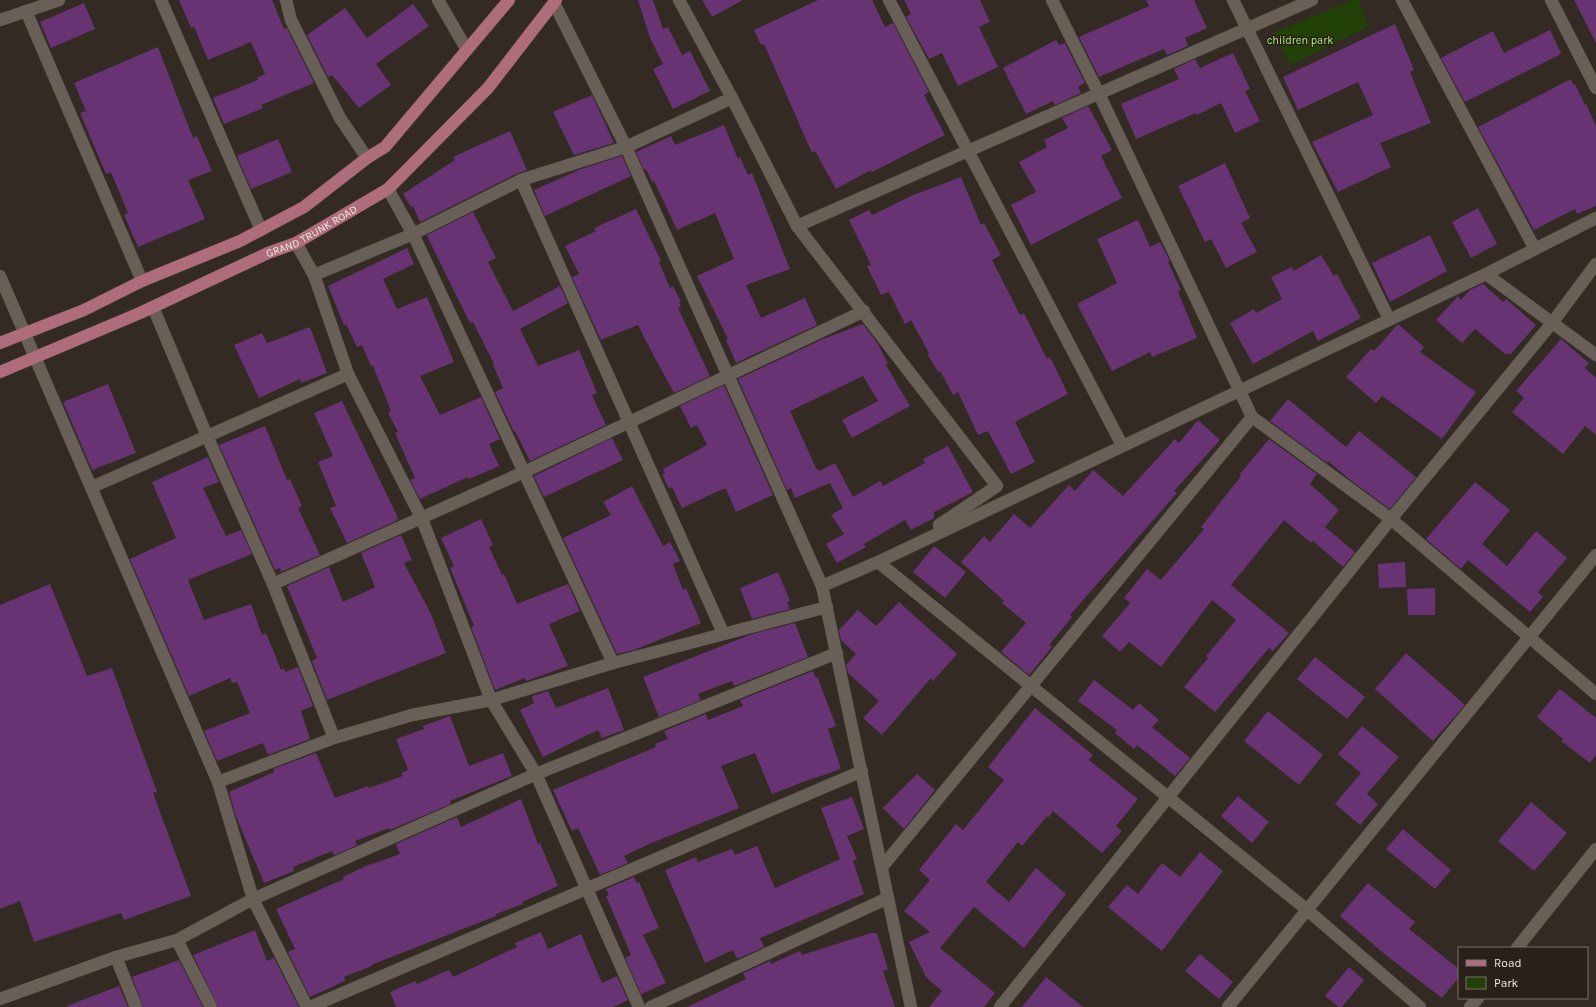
<svg xmlns="http://www.w3.org/2000/svg" width="1596" height="1007" font-family="Karla,sans-serif">
<style>
.green{fill:#224108}
.building{fill:#673372}
.lines{fill:none;stroke-linecap:round;stroke-linejoin:round}
.minor-casing{stroke:#4d4640;stroke-width:13}
.major-casing{stroke:#4d4640;stroke-width:13}
.minor{stroke:#685f57;stroke-width:12}
.major{stroke:#af6c7a;stroke-width:12}
.labels{text-anchor:middle;dominant-baseline:central;stroke-width:3;stroke-linejoin:round;paint-order:stroke}
.park-label{font-size:11px;fill:#afed88;stroke:#282019}
.street-label{font-size:11px;fill:#f0ebe6;stroke:#282019}
</style>
<rect width="100%" height="100%" fill="#322a23"/>
<path class="green" d="M1352,0h6l11,26 -79,39 -17,-32z"/>
<g class="building">
<path d="M179,0h93l12,29 3,-1 27,55 -53,22 2,3 -39,16 -11,-26 45,-18 -1,-2 8,-4 -14,-32 -43,18 -14,-33 -3,1z"/>
<path d="M638,0h15l10,29 5,-2 14,28 8,-4 20,40 -37,18 -20,-40 10,-5 -13,-26z"/>
<path d="M702,0h41l-31,17z"/>
<path d="M818,0h54l13,27 8,-4 36,69 -5,3 21,40 -73,37 -1,-2 -35,19 -21,-38 -3,2 -48,-109 -3,1 -7,-15z"/>
<path d="M904,0h76l10,22 -11,5 19,40 -40,19 -16,-33 -13,6 -23,-42 5,-3z"/>
<path d="M1146,0h48l13,28 -22,10 3,8 -21,9 -3,-6 -65,28 -20,-40 70,-31z"/>
<path d="M1574,0h22v43z"/>
<path d="M84,3l11,26 -44,19 -11,-26z"/>
<path d="M413,4l16,22 -53,38 15,21 -32,23 -27,-33 -4,2 -21,-42 38,-27 22,30z"/>
<path d="M1395,24l19,46 -4,2 21,51 -51,20 11,24 -53,25 -26,-50 61,-27 -15,-33 -60,28 -15,-33z"/>
<path d="M1550,30l11,23 -2,2 -94,47 -24,-44 52,-27 11,22z"/>
<path d="M1056,40l3,5 6,-2 20,40 -7,4 3,6 -26,12 -2,-4 -27,13 -23,-46z"/>
<path d="M158,47l35,91 4,-2 15,35 -24,9 17,39 -67,28 -14,-32 4,-2 -17,-41 -5,2 -26,-61 6,-2 -12,-28z"/>
<path d="M1233,53l17,36 -5,2 15,30 -25,12 -14,-30 -24,12 -1,-2 -60,26 -15,-35 58,-25 -5,-10 21,-10 5,9z"/>
<path d="M1571,79l2,5h2l10,21 1,-1 10,22v80l-19,8 -2,-5 -41,21 -56,-103z"/>
<path d="M592,95l22,48 -40,12 -21,-43z"/>
<path d="M1088,106l24,44 -11,6 21,42 -91,47 -20,-40 25,-13 -17,-30 28,-15 -3,-7 24,-12 -6,-10z"/>
<path d="M724,125l14,34 2,-2 8,18 4,-2 38,96 -44,16 15,33 44,-20 12,27 -81,38 -10,-23 2,-1 -31,-63 37,-17 -19,-46 -38,17 -23,-49 -2,1 -6,-13 -2,1 -8,-18 35,-16 4,9z"/>
<path d="M510,131l17,39 -9,3 -98,49 -7,-16 -2,1 -8,-13 52,-34 -2,-3z"/>
<path d="M278,139l14,33 -41,17 -14,-33z"/>
<path d="M622,156l9,20 -86,40 -11,-26 47,-21z"/>
<path d="M1225,163l25,55 -9,5 16,29 -31,16 -15,-29 -6,3 -27,-56z"/>
<path d="M961,177l20,48 3,-2 17,32 -9,5 28,55 4,-2 23,46 3,-2 18,37 -53,28 20,40 -24,12 -23,-43 -10,4 -20,-43 -5,3 -13,-24 -2,1 -11,-18 2,-1 -18,-33 -6,4 -16,-32 -8,3 -14,-29 4,-1 -22,-45 20,-10 3,5 39,-19z"/>
<path d="M1478,208l19,36 -26,14 -19,-36z"/>
<path d="M636,209l25,52 -2,1 11,26 3,-2 8,16h-2l2,5 -3,1 32,68 -36,17 -25,-46 -11,-22 -37,15 -29,-63 7,-3 -14,-28 31,-15 -2,-3z"/>
<path d="M473,212l23,46 -8,4 25,49 47,-25 8,17 -48,26 18,37 41,-16 18,43 -5,2 14,30 -76,36 -15,-30 -1,1 -19,-40 8,-4 -10,-23 1,-1 -21,-42 -3,1 -42,-85 -1,-3z"/>
<path d="M1138,220l12,27 10,-5 10,19 -2,1 13,28 -3,2 19,46 -45,19 -2,-5 -38,19 -35,-67 40,-21 -20,-44z"/>
<path d="M1430,235l17,36 -57,31 -18,-39z"/>
<path d="M407,248l7,16 -31,15 14,30 30,-12 27,65 -34,14 20,39 41,-18 19,42 -11,5 10,22 -30,13 -1,-2 -48,22 -10,-19 5,-2 -20,-45 3,-1 -10,-19 3,-2 -18,-45h-2l-9,-21 -5,2 -11,-23 -2,1 -16,-39z"/>
<path d="M1321,255l13,21 3,-2 24,44 -43,23 -5,-10 -60,33 -23,-41 24,-14 2,4 26,-14 -11,-22 21,-10 2,4z"/>
<path d="M1483,284l20,18 3,-3 30,26 -25,29h-6l-30,-25 -13,14 -26,-23 22,-24 3,4 9,-10z"/>
<path d="M863,324l15,20 10,20 -2,1 24,41 -58,32 -10,-18 36,-19 -15,-25 -73,35 26,57 3,3 16,-8 18,34 27,-16 3,5 42,-23 -2,-4 25,-13 25,46 -39,20v6l-23,12 -6,-10 -41,24 2,3 -29,16 -11,-19 18,-10 -13,-19 12,-7 -13,-25 -35,15 -4,-10 -4,2 -49,-111 85,-40z"/>
<path d="M1398,324l26,23 -4,5 56,40 -34,47 -60,-43 -6,7 -30,-26 25,-28 3,2z"/>
<path d="M310,327l17,46 -26,10 -1,-4 -41,19 -25,-53 28,-12 5,10z"/>
<path d="M1561,339l28,24 -4,5 11,10v57l-11,-9 -22,28 -51,-42 12,-14 -8,-7z"/>
<path d="M108,384l28,69 -44,17 -29,-68z"/>
<path d="M724,385l49,110 -37,17 -10,-23h-3l-41,19 -10,-21 -3,2 -7,-15 3,-1 -2,-4 44,-24 -10,-20 -6,3 -11,-22z"/>
<path d="M1288,399l58,48 13,-16 57,46 -26,32 -41,-30 -21,-18 -1,2 -57,-42z"/>
<path d="M342,401l56,117 -2,3 -49,22 -17,-35 6,-2 -18,-44 15,-6 -19,-43z"/>
<path d="M1198,420l22,20 -46,51 3,2 -107,122 2,2 -23,28 3,2 -23,28 -28,-23 25,-29 -24,-20 2,-2 -43,-39 23,-26 6,6 24,-28 16,14 39,-43 6,6 18,-21 30,26 52,-57 4,4z"/>
<path d="M265,426l22,54 3,-1 12,27 -4,2 22,47 -39,17 -1,-4 -5,2 -56,-125z"/>
<path d="M612,438l11,22 -79,37 -10,-21z"/>
<path d="M1269,439l48,35 -7,10 29,26 -14,17 30,25 -12,15 -30,-26 -2,2 -27,-23 -53,65 58,48 -16,18 -4,-3 -54,64 -31,-25 24,-29 -2,-2 30,-36 -24,-20 -51,67 -32,-25 -9,10 -18,-16 28,-33 -6,-5 23,-29 14,11 43,-51 -3,-2 40,-51 -2,-1z"/>
<path d="M208,457l11,25 -16,6 23,48 15,-6 11,24 -64,26 16,40 47,-16 11,31 4,-2 15,37 3,-2 1,4 13,-5 15,39 -12,5 9,28 -42,16 -5,-12 -46,18 -13,-30 46,-18 -13,-31 -5,1 -2,-5 -41,18 -59,-137 46,-21 -24,-56z"/>
<path d="M1475,482l35,28 -28,34 25,22 29,-35 31,27 -29,34 5,5 -13,15 -62,-52 -7,9 -35,-30z"/>
<path d="M632,486l31,60 7,-4 10,19 -7,3 10,26 3,-2 15,35 -67,27 -17,4 -54,-116 48,-23 -8,-13z"/>
<path d="M481,519l12,26 -4,2 13,28 2,-1 13,30 51,-20 12,27 -31,13 19,42 -42,15 -1,-3 -30,12 -24,-63 3,-1 -24,-58 4,-2 -13,-28z"/>
<path d="M401,535l11,25 -8,3 27,51 15,39 -119,47 -15,-39 5,-3 -30,-72 42,-19 14,35 32,-15 -14,-34z"/>
<path d="M934,546l32,26 -21,26 -32,-26z"/>
<path d="M1405,562l1,25 -27,1 -1,-24z"/>
<path d="M778,572l12,29 -3,1 3,7 -38,10 -12,-31z"/>
<path d="M50,584l37,92 25,-8 45,124 -4,1 38,103 -67,24 -3,-7 -87,29 -14,-41 -20,8v-304z"/>
<path d="M1435,588v27h-27l-1,-26z"/>
<path d="M899,602l58,52 -24,27 -2,-3 -49,57 -19,-17 16,-17 -31,-28 -2,-8 10,-11 -15,-14 -2,-10 19,-20 18,16z"/>
<path d="M795,623l13,34 -74,29 -2,-5 -34,13 3,6 -42,17 -16,-40 109,-43z"/>
<path d="M1406,653l59,52 -32,36 -58,-52z"/>
<path d="M1315,657l50,40 -18,22 -50,-40z"/>
<path d="M813,671l3,7h2l18,48 -8,3 13,40 -38,13 -31,12 -17,-41 -34,13 18,42 -90,36 -25,12 4,7 -28,12 -22,-47 -6,3 -19,-41 103,-43 -1,-3 13,-5 -4,-8 42,-17 2,6 35,-14 -3,-6z"/>
<path d="M1094,680l39,30 6,-7 20,17 -7,7 38,31 -15,18 -38,-31 -3,4 -19,-16 2,-3 -39,-29z"/>
<path d="M608,688l16,42 -22,8 -4,-8 -55,27 -23,-47 14,-7 -2,-7 16,-5 8,17z"/>
<path d="M1560,689l36,29v37l-6,8 -29,-22 2,-2 -26,-22z"/>
<path d="M1035,708l58,47 -4,5 49,39 -22,27 6,5 -20,22 -49,-42 -5,7 -1,-2 -25,30 -4,-4 -32,40 23,20 27,-34 30,26 -42,54 -50,-41 -34,41 55,45 -11,14h-55l13,-16 -16,-14 -17,-35 21,-10 -26,-21 26,-31 -11,-10 37,-46 7,6 41,-50 -16,-13z"/>
<path d="M1268,711l55,44 -24,30 -55,-44z"/>
<path d="M450,716l19,50 34,-13 9,23 -62,25 1,3 -61,26 -1,-2 -34,13 2,4 -15,7 -8,3 -2,-4 -39,16 1,4 -30,12 -29,-69 -6,-22 45,-20 -1,-3 43,-16 19,45 33,-12 1,2 34,-12 -2,-3 7,-3 -12,-31 28,-10 -1,-3z"/>
<path d="M1362,726l37,31 -32,37 11,10 -18,21 -25,-21 26,-31 -23,-19z"/>
<path d="M917,774l18,16 -31,39 -21,-21z"/>
<path d="M1238,796l31,26 -17,21 -31,-27z"/>
<path d="M852,797l12,32 -17,7 10,23 -4,2 11,33 -104,44 4,9 -27,12 -4,-9 -28,13 -40,-93 31,-13 2,5 34,-13 3,6 22,-9 18,42 65,-29 -19,-51z"/>
<path d="M521,799l17,45 2,-1 18,43 -36,16 1,2 -27,10v2l-125,49 1,1 -28,11 1,4 -35,16 -22,-45 7,-3 -19,-40 68,-30 -1,-2 23,-11 34,-12 -4,-10 61,-27 4,10z"/>
<path d="M1531,802l36,31 -33,38 -36,-30z"/>
<path d="M1403,829l48,41 -16,19 -49,-40z"/>
<path d="M1200,852l23,19 -61,80 -54,-44 19,-22 11,9 24,-31 18,14z"/>
<path d="M634,877l3,6 2,-1 20,46 -16,7 23,48 -25,11 -16,-36 6,-3 -25,-59 3,-1 -3,-6z"/>
<path d="M1368,883l47,39 -6,7 50,40v8l-17,21 -55,-42 -47,-40z"/>
<path d="M255,930l12,31 7,-3 25,49h-81l-25,-52z"/>
<path d="M541,932l7,17 33,-15 21,49 15,-7 11,24 -15,7h-217l-6,-15 25,-11 2,3 32,-14 4,7 64,-30 -2,-4z"/>
<path d="M871,933h6l11,36 -5,2 12,36h-208l59,-28 -3,-6 27,-12 1,3 29,-13 2,4z"/>
<path d="M1200,954l33,28 -14,17 -34,-28z"/>
<path d="M179,960l24,47h-60l-11,-30z"/>
<path d="M1349,967l15,13 -22,27h-3l-14,-11z"/>
<path d="M1046,977l37,30h-61z"/>
<path d="M119,986l9,21h-60l-1,-1z"/>
</g>
<g class="lines">
<defs>
<g id="minor">
<path d="M161,0l100,230"/>
<path d="M286,0l5,20 49,98 27,40"/>
<path d="M438,0l29,50"/>
<path d="M679,0l53,98 65,128 200,260 -58,39"/>
<path d="M889,0l233,445"/>
<path d="M1052,0l47,94 153,323 139,102 205,175"/>
<path d="M1233,0l156,319"/>
<path d="M1402,0l133,249"/>
<path d="M1551,0l45,88"/>
<path d="M554,3l72,144 196,439 89,421"/>
<path d="M26,11l116,270"/>
<path d="M0,20l59,-20"/>
<path d="M521,180l202,453"/>
<path d="M388,189l25,45 200,429"/>
<path d="M797,226l515,-226"/>
<path d="M296,243l18,32 34,99 74,145 69,181 45,74 103,233"/>
<path d="M1486,274l110,81"/>
<path d="M314,275l99,-41 108,-54 105,-33 106,-49"/>
<path d="M0,276l218,506 35,117 54,108"/>
<path d="M153,307l54,129 66,148 61,154"/>
<path d="M92,487l256,-113"/>
<path d="M878,562l428,347 114,98"/>
<path d="M273,584l251,-112 340,-161"/>
<path d="M822,586l56,-24 608,-288 110,-56"/>
<path d="M218,782l116,-44 78,-23 79,-15 122,-37 214,-56"/>
<path d="M882,867l370,-450"/>
<path d="M177,940l34,67"/>
<path d="M1517,948l79,-99"/>
<path d="M116,957l20,50"/>
<path d="M0,999l116,-42 61,-17 76,-41 283,-125 301,-121"/>
<path d="M310,1007l552,-236"/>
<path d="M651,1007l237,-109"/>
<path d="M1000,1007l391,-488 161,-196 44,-59"/>
<path d="M1228,1007l368,-452"/>
<path d="M1470,1007l8,-9"/>
</g>
<g id="major">
<path d="M0,343l84,-33 58,-29 98,-40 64,-34 63,-49 18,-11 124,-147"/>
<path id="s1" d="M0,372l140,-59 128,-60 28,-10 92,-54 100,-101 68,-88"/>
</g>
</defs>
<use href="#minor" class="minor-casing"/>
<use href="#major" class="major-casing"/>
<use href="#minor" class="minor"/>
<use href="#major" class="major"/>
</g>
<g class="labels">
<g class="park-label">
<text x="1300" y="40">children park</text>
</g>
<g class="street-label">
<text stroke="none"><textPath href="#s1" startOffset="342">GRAND TRUNK ROAD</textPath></text>
</g>
</g>
<rect x="1458" y="947" width="130" height="52" fill="#282019" stroke="#78716b"/>
<rect x="1466" y="960" width="20" height="6" fill="#af6c7a" stroke="#78716b"/>
<text x="1494" y="967" font-size="12" fill="#f0ebe6">Road</text>
<rect x="1466" y="977" width="20" height="12" fill="#224108" stroke="#78716b"/>
<text x="1494" y="987" font-size="12" fill="#f0ebe6">Park</text>
</svg>
